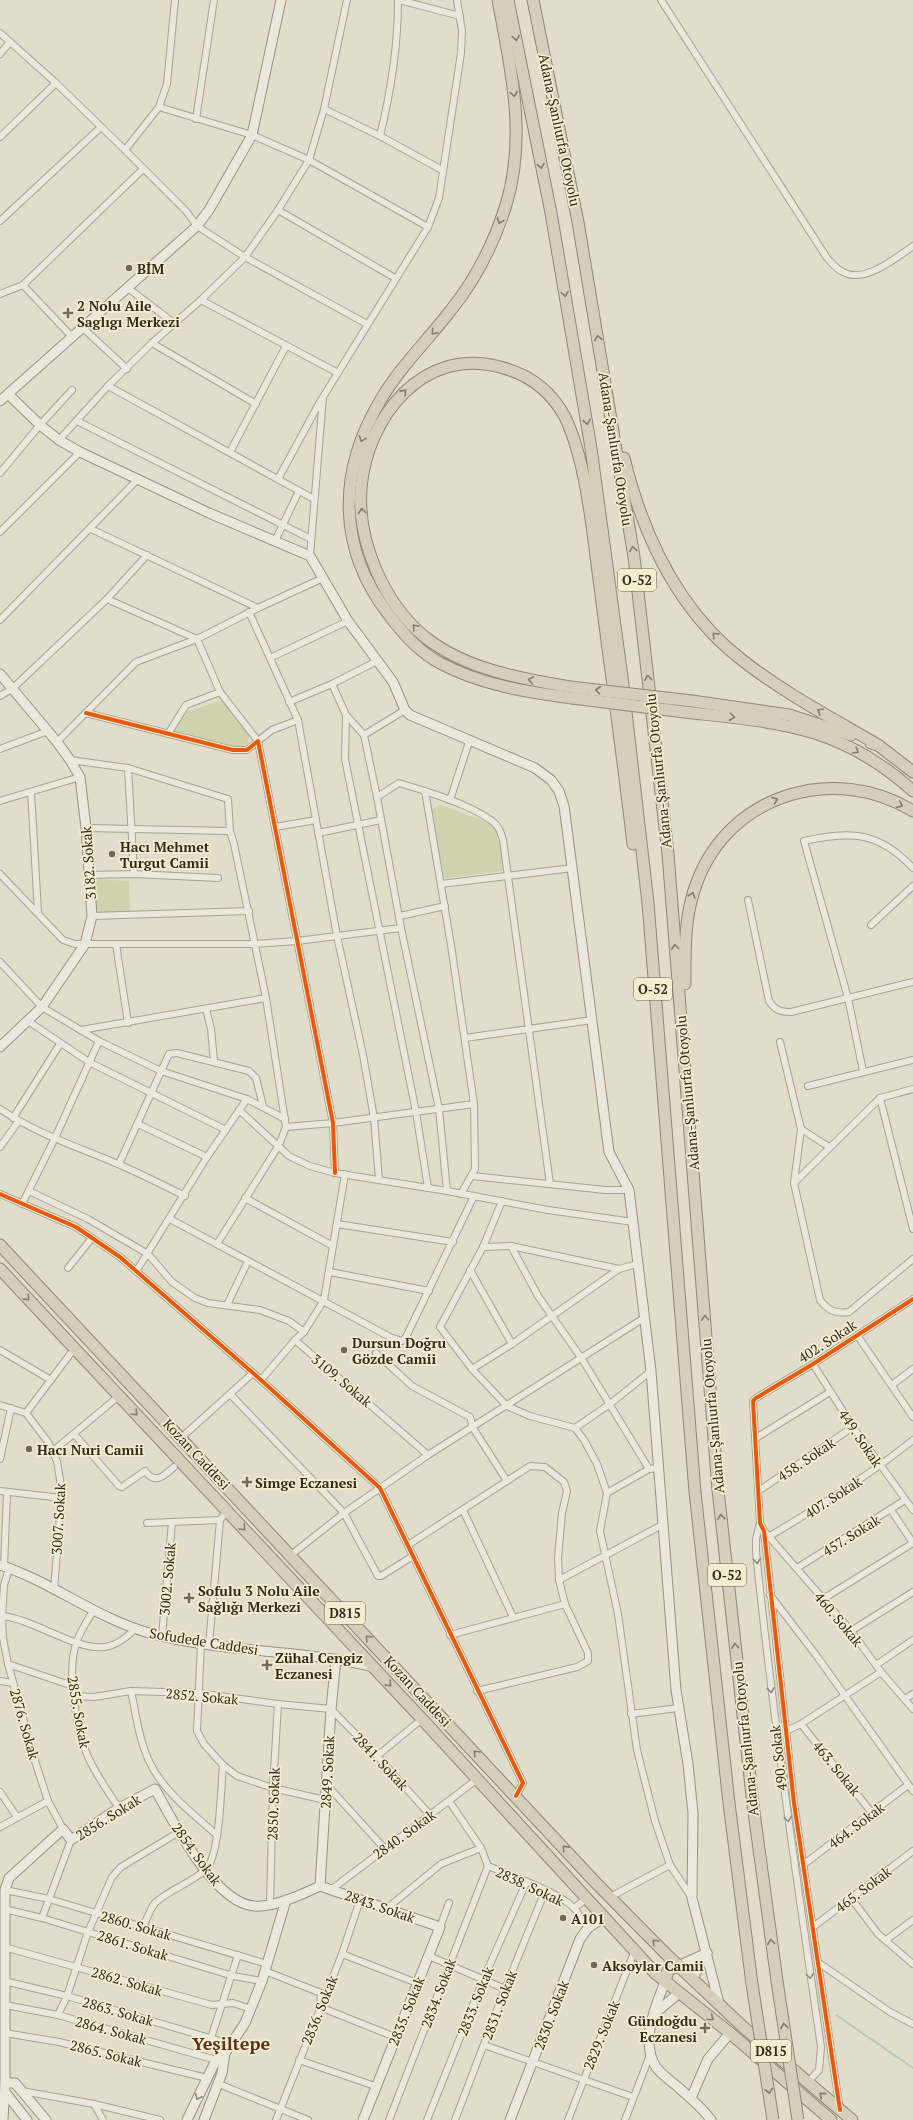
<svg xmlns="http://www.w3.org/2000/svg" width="913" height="2120" font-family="'PT Serif',serif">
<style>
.green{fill:#ced2ad}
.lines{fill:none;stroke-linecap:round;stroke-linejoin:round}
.stream{stroke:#b6c7be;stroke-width:2}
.street-casing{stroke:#a7a194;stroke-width:8}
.secondary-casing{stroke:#969184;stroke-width:11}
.highway-casing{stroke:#8c877b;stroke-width:13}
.street{stroke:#eae7dc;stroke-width:6}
.secondary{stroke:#eae7dc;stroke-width:9}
.highway{stroke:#d5cebb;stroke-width:11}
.highway-bridge-casing{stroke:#8c877b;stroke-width:13;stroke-linecap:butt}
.highway-bridge{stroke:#d5cebb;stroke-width:11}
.cycleway-casing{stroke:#f3edd0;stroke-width:6}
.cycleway{stroke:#e8590c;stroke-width:4}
.oneway{stroke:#847c6c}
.oneway2{stroke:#8f897c}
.poi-dot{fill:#71695a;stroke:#f3edd0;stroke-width:1.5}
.labels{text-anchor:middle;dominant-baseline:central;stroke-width:3.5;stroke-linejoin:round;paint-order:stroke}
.shield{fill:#f3edd0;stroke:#6d6553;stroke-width:1}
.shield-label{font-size:13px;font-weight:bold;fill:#342b1d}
.street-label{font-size:14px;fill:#342b1d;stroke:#f3edd0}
.poi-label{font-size:14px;font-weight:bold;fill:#342b1d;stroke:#f3edd0;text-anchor:start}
.district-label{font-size:18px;font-weight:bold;fill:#5f321e;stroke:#f3edd0}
</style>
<rect width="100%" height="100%" fill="#e2ddcb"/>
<g class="green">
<path d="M222,700l28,34 -3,11 -13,3 -62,-17 11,-18z"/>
<path d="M440,805l47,17 10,9 8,40 -61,7 -13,-68z"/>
<path d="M94,879l35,2 1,29 -2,3 -32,-1z"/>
</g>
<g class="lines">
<path class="stream" d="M836,2015l77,53"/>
<defs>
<g id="street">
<path d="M399,0l61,16"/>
<path d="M661,0l166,258c5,5 9,11 16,14 21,12 53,-14 70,-26"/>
<path d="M0,33l56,50 69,67 61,61 11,15 48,31 122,67"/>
<path d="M0,54l10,-12"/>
<path d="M159,107l93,28 57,25 119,67"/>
<path d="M324,109l56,27 62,34"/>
<path d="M196,119l18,-119"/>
<path d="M380,136c11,-45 18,-90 18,-136"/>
<path d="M0,137l56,-54"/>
<path d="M125,150l34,-43 8,-23 8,-84"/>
<path d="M278,210l117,68"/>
<path d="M0,221l101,-94"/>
<path d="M23,285l50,53"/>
<path d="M128,288l47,36"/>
<path d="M0,294l23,-9 120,-116"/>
<path d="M201,300l137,73"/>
<path d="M83,328l44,41"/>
<path d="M152,343l104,61"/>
<path d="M108,386l206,113"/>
<path d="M77,421l234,118"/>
<path d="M59,440l49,-54 44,-43 49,-43 44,-43 33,-47 31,-50 15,-51 23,-109"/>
<path d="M230,452l56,-106"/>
<path d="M0,473l40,-48 32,-35"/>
<path d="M278,479l43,-79"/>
<path d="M91,529l167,79"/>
<path d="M0,532l80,-80"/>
<path d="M275,541l24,-50"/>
<path d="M310,556l13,-159 105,-170 11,-29 22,-145 1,-22 -5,-31"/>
<path d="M107,599l90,40 23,53 38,49 14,-11 26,-10"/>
<path d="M249,612l49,108 39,216 26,119 11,63 5,62"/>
<path d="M0,620l138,-141"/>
<path d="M270,658l78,-37"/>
<path d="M332,684l14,31 -1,44 71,353 12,76"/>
<path d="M0,696l12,-7 95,-90 40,-44"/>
<path d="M289,702l43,-18 45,-23"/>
<path d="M405,710l-41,25 13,62 24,131 38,181 8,82"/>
<path d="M86,713l147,37h14l11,-9 75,382 2,50"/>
<path d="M346,715l18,20"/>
<path d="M168,734l18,-29 34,-13"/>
<path d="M57,742l79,-80 61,-23 61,-31 65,-30"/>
<path d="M0,749l48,-18"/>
<path d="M70,760l58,8 100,31 2,32"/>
<path d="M128,768l6,106"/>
<path d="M425,791c23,8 48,16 67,30 7,5 9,12 11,19l47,344"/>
<path d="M31,792l7,120"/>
<path d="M377,797l22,-14 26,8 26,154 23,159 1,65 -14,25"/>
<path d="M450,800l20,-61"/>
<path d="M0,801l80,-24"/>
<path d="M275,827l41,-7"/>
<path d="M86,828l144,3 4,13 32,154 20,129 -7,18 -62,99"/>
<path d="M318,833l63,-13"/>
<path d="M0,874l63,66 12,4h179l43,-3 104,-13"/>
<path d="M89,875l45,-1 84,4"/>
<path d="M441,884l132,-16"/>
<path d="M748,900l21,101c6,9 11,11 22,11l122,-30"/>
<path d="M92,916l157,-5"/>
<path d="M400,916l45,-10"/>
<path d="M871,925l42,-39"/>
<path d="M116,944l12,79"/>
<path d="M0,962l42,45 57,34 62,30 86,28 38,20"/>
<path d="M206,1009l5,20 3,32"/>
<path d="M28,1021l61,41 137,68"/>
<path d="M81,1030l185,-32"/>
<path d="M465,1038l127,-18"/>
<path d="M780,1042l21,87 -7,54 26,117c9,11 15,14 29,12l64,-53"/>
<path d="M863,1071l-15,-73 -44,-157c47,-10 74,-10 109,27"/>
<path d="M808,1086l105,-26"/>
<path d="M880,1098l33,131"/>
<path d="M0,1109c39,26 76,37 118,55 23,10 45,21 67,32"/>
<path d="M239,1110l50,46 21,10 25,7 112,18 101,19 85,12"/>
<path d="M13,1118l47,-74"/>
<path d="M138,1124l69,33"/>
<path d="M286,1127l47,-4 141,-19"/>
<path d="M801,1129l28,18"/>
<path d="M0,1147l18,-25"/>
<path d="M119,1164l50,-110 8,-1 72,18 7,7 7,28"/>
<path d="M472,1176l133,14h24"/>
<path d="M794,1183l86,-85 33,-9"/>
<path d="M29,1191l59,28 60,35 24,28 23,16 13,5 52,7 29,11 15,11"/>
<path d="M0,1194l76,33 44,30 141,123 119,108 143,295 -7,13"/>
<path d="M245,1198l88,48"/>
<path d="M502,1201l-19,46 -43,80 32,42 35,37 23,10 45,12 9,12 13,24 10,29 -7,38 18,83 19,136 18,71 15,44 22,33"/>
<path d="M22,1204l32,-64 45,-99"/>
<path d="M170,1219l220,118 12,4 4,-4 68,-141"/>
<path d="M337,1224l116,18"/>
<path d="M511,1246l27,50 44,63 67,110 10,-1"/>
<path d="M483,1247l28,-1 108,23 18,-5"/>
<path d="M68,1268l24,-30"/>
<path d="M137,1270l70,-113 40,-58"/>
<path d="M470,1270l42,74"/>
<path d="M330,1272l99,19"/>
<path d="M227,1305l21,-44"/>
<path d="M857,1335l56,82"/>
<path d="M295,1340l9,-8 20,-32 21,-126"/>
<path d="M0,1350l51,30"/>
<path d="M376,1353l36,33 58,31 3,11 34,53"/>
<path d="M813,1364l40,63 60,83"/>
<path d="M472,1369l40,-25 107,-75"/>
<path d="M261,1380l34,-40 133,115"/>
<path d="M892,1385l21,-16"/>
<path d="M231,1395l113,118 34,63h3l32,-20"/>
<path d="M0,1405l26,8 22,29 9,19 5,31 -8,97"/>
<path d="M26,1413l48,-64"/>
<path d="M575,1428l35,-24 41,-33"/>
<path d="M74,1434l45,52 3,1 23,-16c10,14 19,5 29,-4"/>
<path d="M181,1438l72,-65"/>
<path d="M756,1438l74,-46"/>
<path d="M53,1451l66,-55"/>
<path d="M0,1459l11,-51"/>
<path d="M760,1490l93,-63"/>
<path d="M0,1491l62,7"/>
<path d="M607,1493l42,-24"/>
<path d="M463,1510l50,107"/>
<path d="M891,1510l22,33"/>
<path d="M147,1523l73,-3 7,-9"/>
<path d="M760,1523l-4,16v13c17,166 41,330 65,495l-2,23 -12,13"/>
<path d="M764,1531l87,100 30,41 32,37"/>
<path d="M770,1536c50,-30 98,-60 143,-96"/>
<path d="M408,1545l122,-79 15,1 19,15 3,9 -5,22 -4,45 1,22 6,24 23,49v8l-11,6 -100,24"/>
<path d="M291,1555l53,-42 84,-58 216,-137"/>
<path d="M4,1567l3,-75"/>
<path d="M797,1568l108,-68"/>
<path d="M9,1569l-5,16 -2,31 1,22 5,26 26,94 14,43 15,28"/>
<path d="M559,1580l103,-55"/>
<path d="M770,1595l46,60 97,136"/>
<path d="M823,1599l90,-56"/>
<path d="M93,1611c-5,9 -12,19 -16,30 -11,28 -1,90 12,118 8,17 19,33 30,49"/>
<path d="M2,1616c32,3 72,34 102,31 11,-1 23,-10 31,-18"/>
<path d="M851,1631l62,-39"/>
<path d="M450,1635l115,-31"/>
<path d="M162,1636l10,-114"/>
<path d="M201,1643l-4,88 7,13 19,21 14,11 36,12 52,12"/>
<path d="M209,1645l11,-125"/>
<path d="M8,1664l65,22"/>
<path d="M876,1665l37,-25"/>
<path d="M0,1681l13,2"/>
<path d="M131,1691c5,23 8,50 19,72 14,29 43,51 67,72"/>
<path d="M74,1696l20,1 37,-6 67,2 80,11 53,5 46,47 53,59"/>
<path d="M905,1699l8,-5"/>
<path d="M631,1714l47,-6"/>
<path d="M801,1724l71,89"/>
<path d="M786,1731l15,-7 80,-52"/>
<path d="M377,1756l45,-37"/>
<path d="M326,1784l58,64"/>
<path d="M0,1792l17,25"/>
<path d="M449,1801l32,47 7,18c23,10 69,25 86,42 5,5 9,14 14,20"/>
<path d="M0,1827l48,-26"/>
<path d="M803,1865l105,-80"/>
<path d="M332,1889l144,-109"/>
<path d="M5,1890l44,9 218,65"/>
<path d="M610,1897l60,-32"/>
<path d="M851,1898l27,36 35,30"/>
<path d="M270,1904l3,-116 5,-84"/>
<path d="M574,1908l12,-9"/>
<path d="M4,1909l38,9 191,58 29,5"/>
<path d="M386,1909l55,-45 40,-16"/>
<path d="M42,1918l29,-78"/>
<path d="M143,1927l8,-18 4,-6c15,-14 37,-20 51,-34 14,-13 15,-83 17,-104"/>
<path d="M440,1927l9,-24"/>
<path d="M813,1927l100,-76"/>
<path d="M886,1940l27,-20"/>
<path d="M4,1947l208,58 21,-2 18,6"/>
<path d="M342,1954l75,29"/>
<path d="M429,1956l76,33"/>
<path d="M819,1963l71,49 23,12"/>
<path d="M265,1971l56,22 -1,14 75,30"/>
<path d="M4,1981l63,15 163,48"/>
<path d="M5,2005l53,10 158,45"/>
<path d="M58,2015l9,-19 21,-64 24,-55 9,-10 58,-35"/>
<path d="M5,2033l54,9 148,36"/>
<path d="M211,2038l27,-83"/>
<path d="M484,2045l149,52"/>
<path d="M299,2060l76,26"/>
<path d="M219,2084l89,36"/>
<path d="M22,2091l72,13 66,16"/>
<path d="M94,2104l9,16"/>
<path d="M840,2110l-46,-307 -30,-272 -4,-8 -7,-122 3,-3 57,-34 100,-65"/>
<path d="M276,2120l66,-166 18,-54"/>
<path d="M389,2120l99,-254"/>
<path d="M427,2120l56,-140 43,-97"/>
<path d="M455,2120l50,-131 40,-98"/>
<path d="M568,2120l67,-170"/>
<path d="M625,2120l25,-65"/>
</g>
<g id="secondary">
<path d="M8,394l32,31 19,15 21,12 129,61 101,43 38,65 45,61 12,28 5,5 125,53 16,12 8,11 5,15 45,346 20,38 22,181 25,319 12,74 5,49 -1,85 27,105"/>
<path d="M0,401l197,-175 12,-16 43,-75 29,-135"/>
<path d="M0,674l57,68 13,18 10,17 6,51 6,88 -7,28 -43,63 -42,40"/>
<path d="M0,1565c52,17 96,53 149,68 73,20 151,16 225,34"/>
<path d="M320,1886l120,41 -77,193"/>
<path d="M320,1886l11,-177 5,-50"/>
<path d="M680,1965l27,-12"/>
<path d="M692,1979l15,-26"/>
<path d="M665,1982c-10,25 -25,60 -9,85 6,8 15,14 23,21 11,10 23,19 32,32"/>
<path d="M654,2014l25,-21"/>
<path d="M5,2083h10l31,37"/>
<path d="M5,2092l22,28"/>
<path d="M691,2098l17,-39 22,-26"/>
<path d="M3,2120l2,-37v-193l4,-12 54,-49 8,11 48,-32 36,-19c18,32 59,114 99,117 19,2 49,-12 66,-20"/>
<path d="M187,2120l29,-60 9,-7"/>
<path d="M204,2120l18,-47 3,-20 20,-30 17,-42 24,-81"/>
<path d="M510,2120l70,-181 8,-11 15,-10"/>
</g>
<g id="highway">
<path d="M498,0c13,69 29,136 8,205 -12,38 -30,74 -55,105 -23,30 -52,58 -71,91 -42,71 -43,147 9,214 14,19 30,37 51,48 41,22 87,29 132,35"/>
<path d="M508,0l43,213 40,235 31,229 26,226 47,589 34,311 23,181"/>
<path d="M533,0l45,222 56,335 34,297 50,636 35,315 24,176"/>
<path d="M624,458c19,77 53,152 118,202 42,33 90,58 136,85"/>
<path d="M570,687c-51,-9 -102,-17 -144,-49 -42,-34 -69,-96 -65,-150 6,-71 62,-142 139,-121 28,7 51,24 65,50 22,46 28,119 35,170 11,86 23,171 33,257"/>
<path d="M692,701l97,14 62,20"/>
<path d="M693,713c91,10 149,14 220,78"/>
<path d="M871,743l7,2 35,27"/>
<path d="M685,984c0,-34 -1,-69 12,-102 33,-88 137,-119 216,-71"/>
<path d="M0,1245l596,638 72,73 74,70 110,94"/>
<path d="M0,1269l422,450 234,255 74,59 101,87"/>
<path d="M665,1982l3,-12 12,-5"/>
</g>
</defs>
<use href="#street" class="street-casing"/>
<use href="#secondary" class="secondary-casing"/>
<use href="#highway" class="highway-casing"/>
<use href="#street" class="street"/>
<use href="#secondary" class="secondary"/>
<use href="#highway" class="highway"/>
<defs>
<g id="highway-bridge">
<path d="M570,687l122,14"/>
<path d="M572,698l121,15"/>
<path d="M777,1981l21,139"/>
<path d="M752,1984l21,136"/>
</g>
</defs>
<use href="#highway-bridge" class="highway-bridge-casing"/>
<use href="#highway-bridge" class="highway-bridge"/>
<defs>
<g id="cycleway">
<path d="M86,713l147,37h14l11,-9 75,382 2,50"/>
<path d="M0,1194l76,33 44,30 141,123 119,108 143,295 -7,13"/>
<path d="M840,2110l-46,-307 -30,-272 -4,-8 -7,-122 3,-3 57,-34 100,-65"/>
</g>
</defs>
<use href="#cycleway" class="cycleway-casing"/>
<use href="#cycleway" class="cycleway"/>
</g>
<defs><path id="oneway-chevron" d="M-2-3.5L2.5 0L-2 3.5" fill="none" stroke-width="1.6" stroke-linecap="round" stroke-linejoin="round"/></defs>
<g class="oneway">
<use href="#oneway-chevron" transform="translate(516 38) rotate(79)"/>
<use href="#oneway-chevron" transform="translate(514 94) rotate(83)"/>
<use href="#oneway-chevron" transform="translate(541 166) rotate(79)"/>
<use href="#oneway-chevron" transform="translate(500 221) rotate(110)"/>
<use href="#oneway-chevron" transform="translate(565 294) rotate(80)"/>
<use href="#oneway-chevron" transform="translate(434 332) rotate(130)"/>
<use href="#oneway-chevron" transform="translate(598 338) rotate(-99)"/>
<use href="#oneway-chevron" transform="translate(404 392) rotate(-48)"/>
<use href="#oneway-chevron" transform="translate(587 422) rotate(80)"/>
<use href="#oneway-chevron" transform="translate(362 439) rotate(111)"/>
<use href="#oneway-chevron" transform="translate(362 511) rotate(-95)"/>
<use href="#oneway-chevron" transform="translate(633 549) rotate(-99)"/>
<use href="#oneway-chevron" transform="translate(415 627) rotate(-133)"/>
<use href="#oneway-chevron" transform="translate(715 635) rotate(-133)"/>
<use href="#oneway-chevron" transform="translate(648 678) rotate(-97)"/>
<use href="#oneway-chevron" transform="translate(531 680) rotate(-170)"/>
<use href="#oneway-chevron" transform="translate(598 690) rotate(-173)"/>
<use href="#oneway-chevron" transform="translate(820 711) rotate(-149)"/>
<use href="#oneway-chevron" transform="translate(732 717) rotate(7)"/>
<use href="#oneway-chevron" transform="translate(856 751) rotate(30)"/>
<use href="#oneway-chevron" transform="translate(775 800) rotate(-23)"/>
<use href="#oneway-chevron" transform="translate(900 805) rotate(27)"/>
<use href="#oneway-chevron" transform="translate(692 895) rotate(-72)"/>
<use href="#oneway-chevron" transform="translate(675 947) rotate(-95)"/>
<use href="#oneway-chevron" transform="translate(27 1298) rotate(47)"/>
<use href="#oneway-chevron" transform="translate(705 1318) rotate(-94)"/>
<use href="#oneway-chevron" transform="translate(135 1413) rotate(46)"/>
<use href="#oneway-chevron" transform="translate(721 1517) rotate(-96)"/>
<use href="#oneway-chevron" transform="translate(243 1528) rotate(47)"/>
<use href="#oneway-chevron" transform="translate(368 1638) rotate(-133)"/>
<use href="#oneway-chevron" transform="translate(735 1646) rotate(-96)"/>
<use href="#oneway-chevron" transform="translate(389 1684) rotate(47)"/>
<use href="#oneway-chevron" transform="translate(476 1753) rotate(-133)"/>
<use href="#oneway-chevron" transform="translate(565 1848) rotate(-132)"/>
<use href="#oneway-chevron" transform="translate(655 1942) rotate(-134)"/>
<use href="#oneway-chevron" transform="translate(771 1942) rotate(-98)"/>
<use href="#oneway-chevron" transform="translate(711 2018) rotate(38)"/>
<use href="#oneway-chevron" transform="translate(784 2026) rotate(-99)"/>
<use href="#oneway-chevron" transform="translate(769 2091) rotate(81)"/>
<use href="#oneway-chevron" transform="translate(822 2095) rotate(-139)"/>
</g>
<g class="oneway2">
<use href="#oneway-chevron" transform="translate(757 1561) rotate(84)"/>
<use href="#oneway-chevron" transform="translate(771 1690) rotate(83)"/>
<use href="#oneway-chevron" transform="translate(788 1819) rotate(82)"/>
<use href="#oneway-chevron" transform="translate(810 1976) rotate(82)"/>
<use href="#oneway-chevron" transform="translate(198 2097) rotate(115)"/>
</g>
<g class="poi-dot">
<circle cx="129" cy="268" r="4"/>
<path d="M66 307h4v4h4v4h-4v4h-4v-4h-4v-4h4z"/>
<circle cx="112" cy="854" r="4"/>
<circle cx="344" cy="1350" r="4"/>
<circle cx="29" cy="1449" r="4"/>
<path d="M245 1476h4v4h4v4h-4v4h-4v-4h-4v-4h4z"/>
<path d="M187 1592h4v4h4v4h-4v4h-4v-4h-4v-4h4z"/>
<path d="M265 1659h4v4h4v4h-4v4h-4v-4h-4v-4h4z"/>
<circle cx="563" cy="1918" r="4"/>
<circle cx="594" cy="1965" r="4"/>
<path d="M703 2022h4v4h4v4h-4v4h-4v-4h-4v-4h4z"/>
</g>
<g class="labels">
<g class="shield">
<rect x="618" y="569" width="38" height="22" rx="3"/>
<rect x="634" y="978" width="38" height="22" rx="3"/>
<rect x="708" y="1564" width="38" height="22" rx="3"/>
<rect x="325" y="1602" width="40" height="22" rx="3"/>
<rect x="751" y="2040" width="40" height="22" rx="3"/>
</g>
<g class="shield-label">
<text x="637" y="580">O-52</text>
<text x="653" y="989">O-52</text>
<text x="727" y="1575">O-52</text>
<text x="345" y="1613">D815</text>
<text x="771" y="2051">D815</text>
</g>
<g class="street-label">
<text transform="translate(560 130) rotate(78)">Adana-Şanlıurfa Otoyolu</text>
<text transform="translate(616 449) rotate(81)">Adana-Şanlıurfa Otoyolu</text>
<text transform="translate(658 771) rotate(-96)">Adana-Şanlıurfa Otoyolu</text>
<text transform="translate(88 863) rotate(-94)">3182. Sokak</text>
<text transform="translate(687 1093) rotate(-95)">Adana-Şanlıurfa Otoyolu</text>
<text transform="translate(827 1341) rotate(-33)">402. Sokak</text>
<text transform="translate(342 1380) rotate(40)">3109. Sokak</text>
<text transform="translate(712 1416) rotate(-95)">Adana-Şanlıurfa Otoyolu</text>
<text transform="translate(861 1438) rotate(56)">449. Sokak</text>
<text transform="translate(197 1454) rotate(47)">Kozan Caddesi</text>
<text transform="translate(806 1459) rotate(-34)">458. Sokak</text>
<text transform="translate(833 1497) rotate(-33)">407. Sokak</text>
<text transform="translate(58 1519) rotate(-87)">3007. Sokak</text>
<text transform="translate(851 1535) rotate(-32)">457. Sokak</text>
<text transform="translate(167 1579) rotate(-85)">3002. Sokak</text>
<text transform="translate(839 1619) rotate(50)">460. Sokak</text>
<text transform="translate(204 1641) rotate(9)">Sofudede Caddesi</text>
<text transform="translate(418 1691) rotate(47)">Kozan Caddesi</text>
<text transform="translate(202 1696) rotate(5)">2852. Sokak</text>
<text transform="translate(79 1712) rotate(80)">2855. Sokak</text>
<text transform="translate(25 1724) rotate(74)">2876. Sokak</text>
<text transform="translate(745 1739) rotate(-96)">Adana-Şanlıurfa Otoyolu</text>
<text transform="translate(778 1758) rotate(-96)">490. Sokak</text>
<text transform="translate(381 1761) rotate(47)">2841. Sokak</text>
<text transform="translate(837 1768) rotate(51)">463. Sokak</text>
<text transform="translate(327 1772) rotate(-87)">2849. Sokak</text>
<text transform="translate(273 1804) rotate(-88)">2850. Sokak</text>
<text transform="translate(108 1817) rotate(-32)">2856. Sokak</text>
<text transform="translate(856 1825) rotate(-37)">464. Sokak</text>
<text transform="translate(404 1834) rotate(-36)">2840. Sokak</text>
<text transform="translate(197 1854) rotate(54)">2854. Sokak</text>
<text transform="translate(530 1886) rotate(25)">2838. Sokak</text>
<text transform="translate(863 1889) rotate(-37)">465. Sokak</text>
<text transform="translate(380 1906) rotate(19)">2843. Sokak</text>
<text transform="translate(136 1925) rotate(16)">2860. Sokak</text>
<text transform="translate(133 1945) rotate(17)">2861. Sokak</text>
<text transform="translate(127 1981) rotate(16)">2862. Sokak</text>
<text transform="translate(438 1993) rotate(-69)">2834. Sokak</text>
<text transform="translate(475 2001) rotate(-68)">2833. Sokak</text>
<text transform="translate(499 2005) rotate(-69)">2831. Sokak</text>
<text transform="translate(319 2010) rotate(-68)">2836. Sokak</text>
<text transform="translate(118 2011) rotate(16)">2863. Sokak</text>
<text transform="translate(406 2011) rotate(-68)">2835. Sokak</text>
<text transform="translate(551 2015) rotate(-69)">2830. Sokak</text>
<text transform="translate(111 2030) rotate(15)">2864. Sokak</text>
<text transform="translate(601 2035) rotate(-68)">2829. Sokak</text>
<text transform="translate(106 2053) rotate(14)">2865. Sokak</text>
</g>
<g class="poi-label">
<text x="137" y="268">BİM</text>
<text x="77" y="305">2 Nolu Aile<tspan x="77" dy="16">Saglıgı Merkezi</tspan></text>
<text x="120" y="846">Hacı Mehmet<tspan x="120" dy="16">Turgut Camii</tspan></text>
<text x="352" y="1342">Dursun Doğru<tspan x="352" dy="16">Gözde Camii</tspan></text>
<text x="37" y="1449">Hacı Nuri Camii</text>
<text x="255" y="1482">Simge Eczanesi</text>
<text x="198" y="1590">Sofulu 3 Nolu Aile<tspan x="198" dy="16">Sağlığı Merkezi</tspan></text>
<text x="275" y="1657">Zühal Cengiz<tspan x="275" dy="16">Eczanesi</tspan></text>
<text x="571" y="1918">A101</text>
<text x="602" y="1965">Aksoylar Camii</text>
<text x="697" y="2020" text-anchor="end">Gündoğdu<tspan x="697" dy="16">Eczanesi</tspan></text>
</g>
<g class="district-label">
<text x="231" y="2043">Yeşiltepe</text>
</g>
</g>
</svg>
